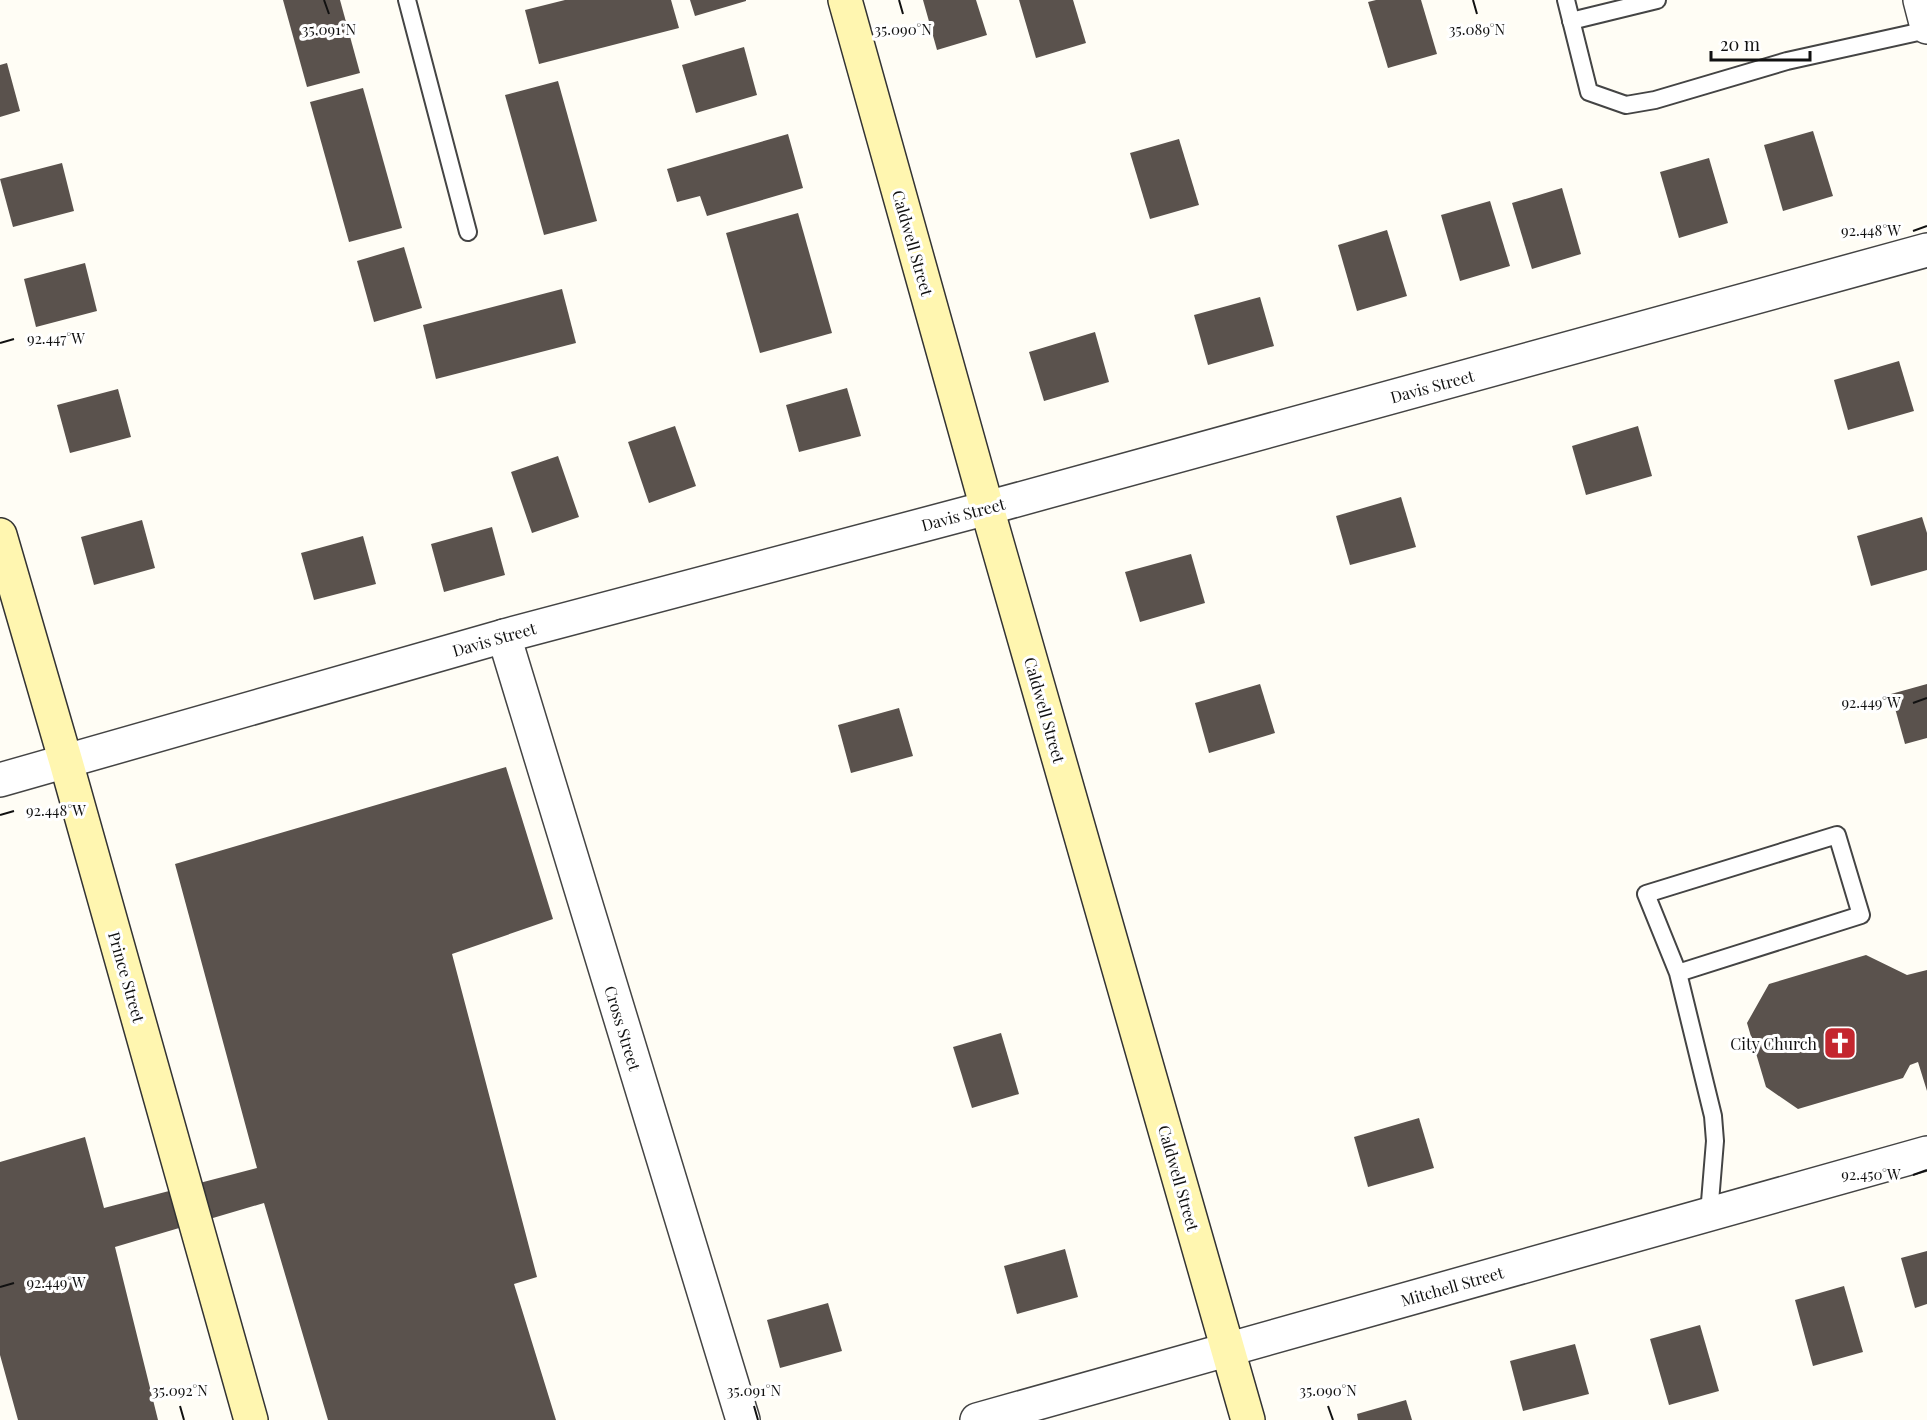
<svg xmlns="http://www.w3.org/2000/svg" width="1927" height="1420" font-family="'Playfair Display',serif">
<style>
.building{fill:#5a524d}
.lines{fill:none;stroke-linecap:round;stroke-linejoin:round}
.lane-casing{stroke:#444;stroke-width:20}
.street-casing{stroke:#444;stroke-width:36}
.secondary-casing{stroke:#333;stroke-width:36}
.lane{stroke:#fff;stroke-width:16}
.street{stroke:#fff;stroke-width:33}
.secondary{stroke:#fff6b0;stroke-width:33}
.ticks{fill:none;stroke:#111;stroke-width:2}
.labels{text-anchor:middle;dominant-baseline:central;stroke-width:6;stroke-linejoin:round;paint-order:stroke}
.street-label{font-size:16px;fill:#111;stroke:#fff}
.poi-label{font-size:16px;fill:#111;stroke:#fff;text-anchor:end}
.ticks-label{font-size:15px;text-anchor:middle;fill:#111;stroke:#fff;stroke-width:6;stroke-linejoin:round;paint-order:stroke}
</style>
<rect width="100%" height="100%" fill="#fffdf5"/>
<g class="building">
<path d="M283,0h57l20,73 -53,14z"/>
<path d="M565,0h106l8,28 -140,36 -14,-54z"/>
<path d="M690,0h56v1l-51,15z"/>
<path d="M923,0h53l11,35 -50,15z"/>
<path d="M1019,0h54l13,43 -50,15z"/>
<path d="M1376,0h45l16,54 -49,14 -20,-66z"/>
<path d="M744,47l13,48 -61,18 -14,-48z"/>
<path d="M7,63l13,48 -20,6v-52z"/>
<path d="M558,81l39,140 -53,14 -39,-140z"/>
<path d="M363,88l39,140 -53,14 -39,-140z"/>
<path d="M1813,131l20,65 -50,15 -19,-66z"/>
<path d="M788,134l15,54 -96,28 -7,-20 -23,6 -10,-33z"/>
<path d="M1179,139l20,66 -49,14 -20,-66z"/>
<path d="M1709,158l19,65 -49,15 -19,-66z"/>
<path d="M62,163l12,48 -61,16 -13,-48z"/>
<path d="M1562,188l19,66 -49,15 -20,-66z"/>
<path d="M1490,201l20,65 -50,15 -19,-66z"/>
<path d="M798,213l34,120 -72,20 -34,-120z"/>
<path d="M1387,230l20,66 -50,15 -19,-66z"/>
<path d="M404,247l18,61 -48,14 -17,-61z"/>
<path d="M85,263l12,48 -61,16 -12,-48z"/>
<path d="M562,289l14,54 -140,36 -13,-54z"/>
<path d="M1260,297l14,49 -66,19 -14,-50z"/>
<path d="M1095,332l14,50 -65,19 -15,-49z"/>
<path d="M1899,361l15,50 -66,19 -14,-50z"/>
<path d="M847,388l14,48 -62,16 -13,-47z"/>
<path d="M118,389l13,48 -61,16 -13,-48z"/>
<path d="M675,426l21,60 -47,17 -21,-61z"/>
<path d="M1638,426l14,50 -66,19 -14,-49z"/>
<path d="M558,456l21,61 -47,16 -21,-61z"/>
<path d="M1401,497l15,50 -66,18 -14,-49z"/>
<path d="M1922,517l5,16v37l-56,16 -14,-50z"/>
<path d="M142,520l13,48 -61,17 -13,-48z"/>
<path d="M492,527l13,48 -61,17 -13,-48z"/>
<path d="M363,536l13,48 -62,16 -13,-47z"/>
<path d="M1191,554l14,49 -65,19 -15,-50z"/>
<path d="M1260,684l15,49 -66,20 -14,-50z"/>
<path d="M1927,684v54l-22,6 -14,-50z"/>
<path d="M899,708l14,48 -62,17 -13,-48z"/>
<path d="M506,767l47,152 -101,35 85,323 -23,7 42,136h-228l-64,-217 -149,44 43,173h-140l-18,-65v-193l85,-25 19,71 153,-40 -82,-304z"/>
<path d="M1866,955l41,20 20,-5v121l-9,-29 -8,3 -7,13 -105,31 -32,-22 -19,-64 22,-39z"/>
<path d="M1001,1033l18,61 -47,14 -19,-61z"/>
<path d="M1419,1118l15,50 -66,19 -14,-50z"/>
<path d="M1065,1249l13,48 -61,17 -13,-48z"/>
<path d="M1927,1251v53l-12,4 -14,-50z"/>
<path d="M1844,1286l19,66 -50,14 -18,-66z"/>
<path d="M828,1303l14,48 -62,17 -13,-48z"/>
<path d="M1700,1325l19,66 -50,14 -19,-66z"/>
<path d="M1575,1344l14,50 -66,17 -13,-50z"/>
<path d="M1406,1400l6,20h-54l-1,-6z"/>
</g>
<g class="lines">
<defs>
<g id="lane">
<path d="M407,0l61,232"/>
<path d="M1566,0l23,92 37,13 29,-5 132,-39 140,-31"/>
<path d="M1571,21l86,-21"/>
<path d="M1678,973l183,-58 -24,-80 -191,59 32,79 35,143 2,25 -6,73"/>
</g>
<g id="street">
<path d="M1920,0l7,27"/>
<path d="M504,636l239,784"/>
<path d="M0,780l504,-144 483,-128 940,-258"/>
<path d="M977,1420l950,-267"/>
</g>
<g id="secondary">
<path d="M845,0l142,508 261,912"/>
<path d="M0,535l66,227 185,658"/>
</g>
</defs>
<use href="#lane" class="lane-casing"/>
<use href="#street" class="street-casing"/>
<use href="#secondary" class="secondary-casing"/>
<use href="#lane" class="lane"/>
<use href="#street" class="street"/>
<use href="#secondary" class="secondary"/>
</g>
<path class="ticks" d="M324,0l5,14M899,0l4,14M1473,0l4,14M1913,231l14,-5M0,343l14,-4M1913,703l14,-5M0,815l14,-4M1913,1175l14,-5M0,1287l14,-4M180,1406l4,14M754,1406l4,14M1328,1406l5,14"/>
<defs>
<symbol id="church-square" viewBox="-11 -11 22 22"><rect x="-9" y="-9" width="18" height="18" rx="4" fill="#c4262e" stroke="#fff"/><path d="M-1.2-6h2.4v3.5h3.3v2.4h-3.3V6h-2.4V-.1h-3.3v-2.4h3.3Z" fill="#fff"/></symbol>
</defs>
<g fill-rule="evenodd">
<use href="#church-square" x="1821" y="1024" width="38" height="38"/>
</g>
<g class="labels">
<g class="street-label">
<text transform="translate(913 243) rotate(74)">Caldwell Street</text>
<text transform="translate(1432 386) rotate(-15)">Davis Street</text>
<text transform="translate(963 514) rotate(-15)">Davis Street</text>
<text transform="translate(494 639) rotate(-16)">Davis Street</text>
<text transform="translate(1045 710) rotate(74)">Caldwell Street</text>
<text transform="translate(127 977) rotate(74)">Prince Street</text>
<text transform="translate(623 1028) rotate(73)">Cross Street</text>
<text transform="translate(1179 1178) rotate(74)">Caldwell Street</text>
<text transform="translate(1452 1286) rotate(-16)">Mitchell Street</text>
</g>
<g class="poi-label">
<text x="1817" y="1043">City Church</text>
</g>
</g>
<g class="ticks-label">
<text x="329" y="35">35.091°N</text>
<text x="903" y="35">35.090°N</text>
<text x="1477" y="35">35.089°N</text>
<text x="1871" y="236">92.448°W</text>
<text x="56" y="344">92.447°W</text>
<text x="1871" y="708">92.449°W</text>
<text x="56" y="816">92.448°W</text>
<text x="1871" y="1180">92.450°W</text>
<text x="56" y="1288">92.449°W</text>
<text x="180" y="1396">35.092°N</text>
<text x="754" y="1396">35.091°N</text>
<text x="1328" y="1396">35.090°N</text>
</g>
<path d="M1711 51v9h99v-9" fill="none" stroke="#111111" stroke-width="3"/>
<text x="1720" y="51" font-size="18" fill="#111111" stroke="#ffffff" stroke-width="4.5" paint-order="stroke">20 m</text>
</svg>
